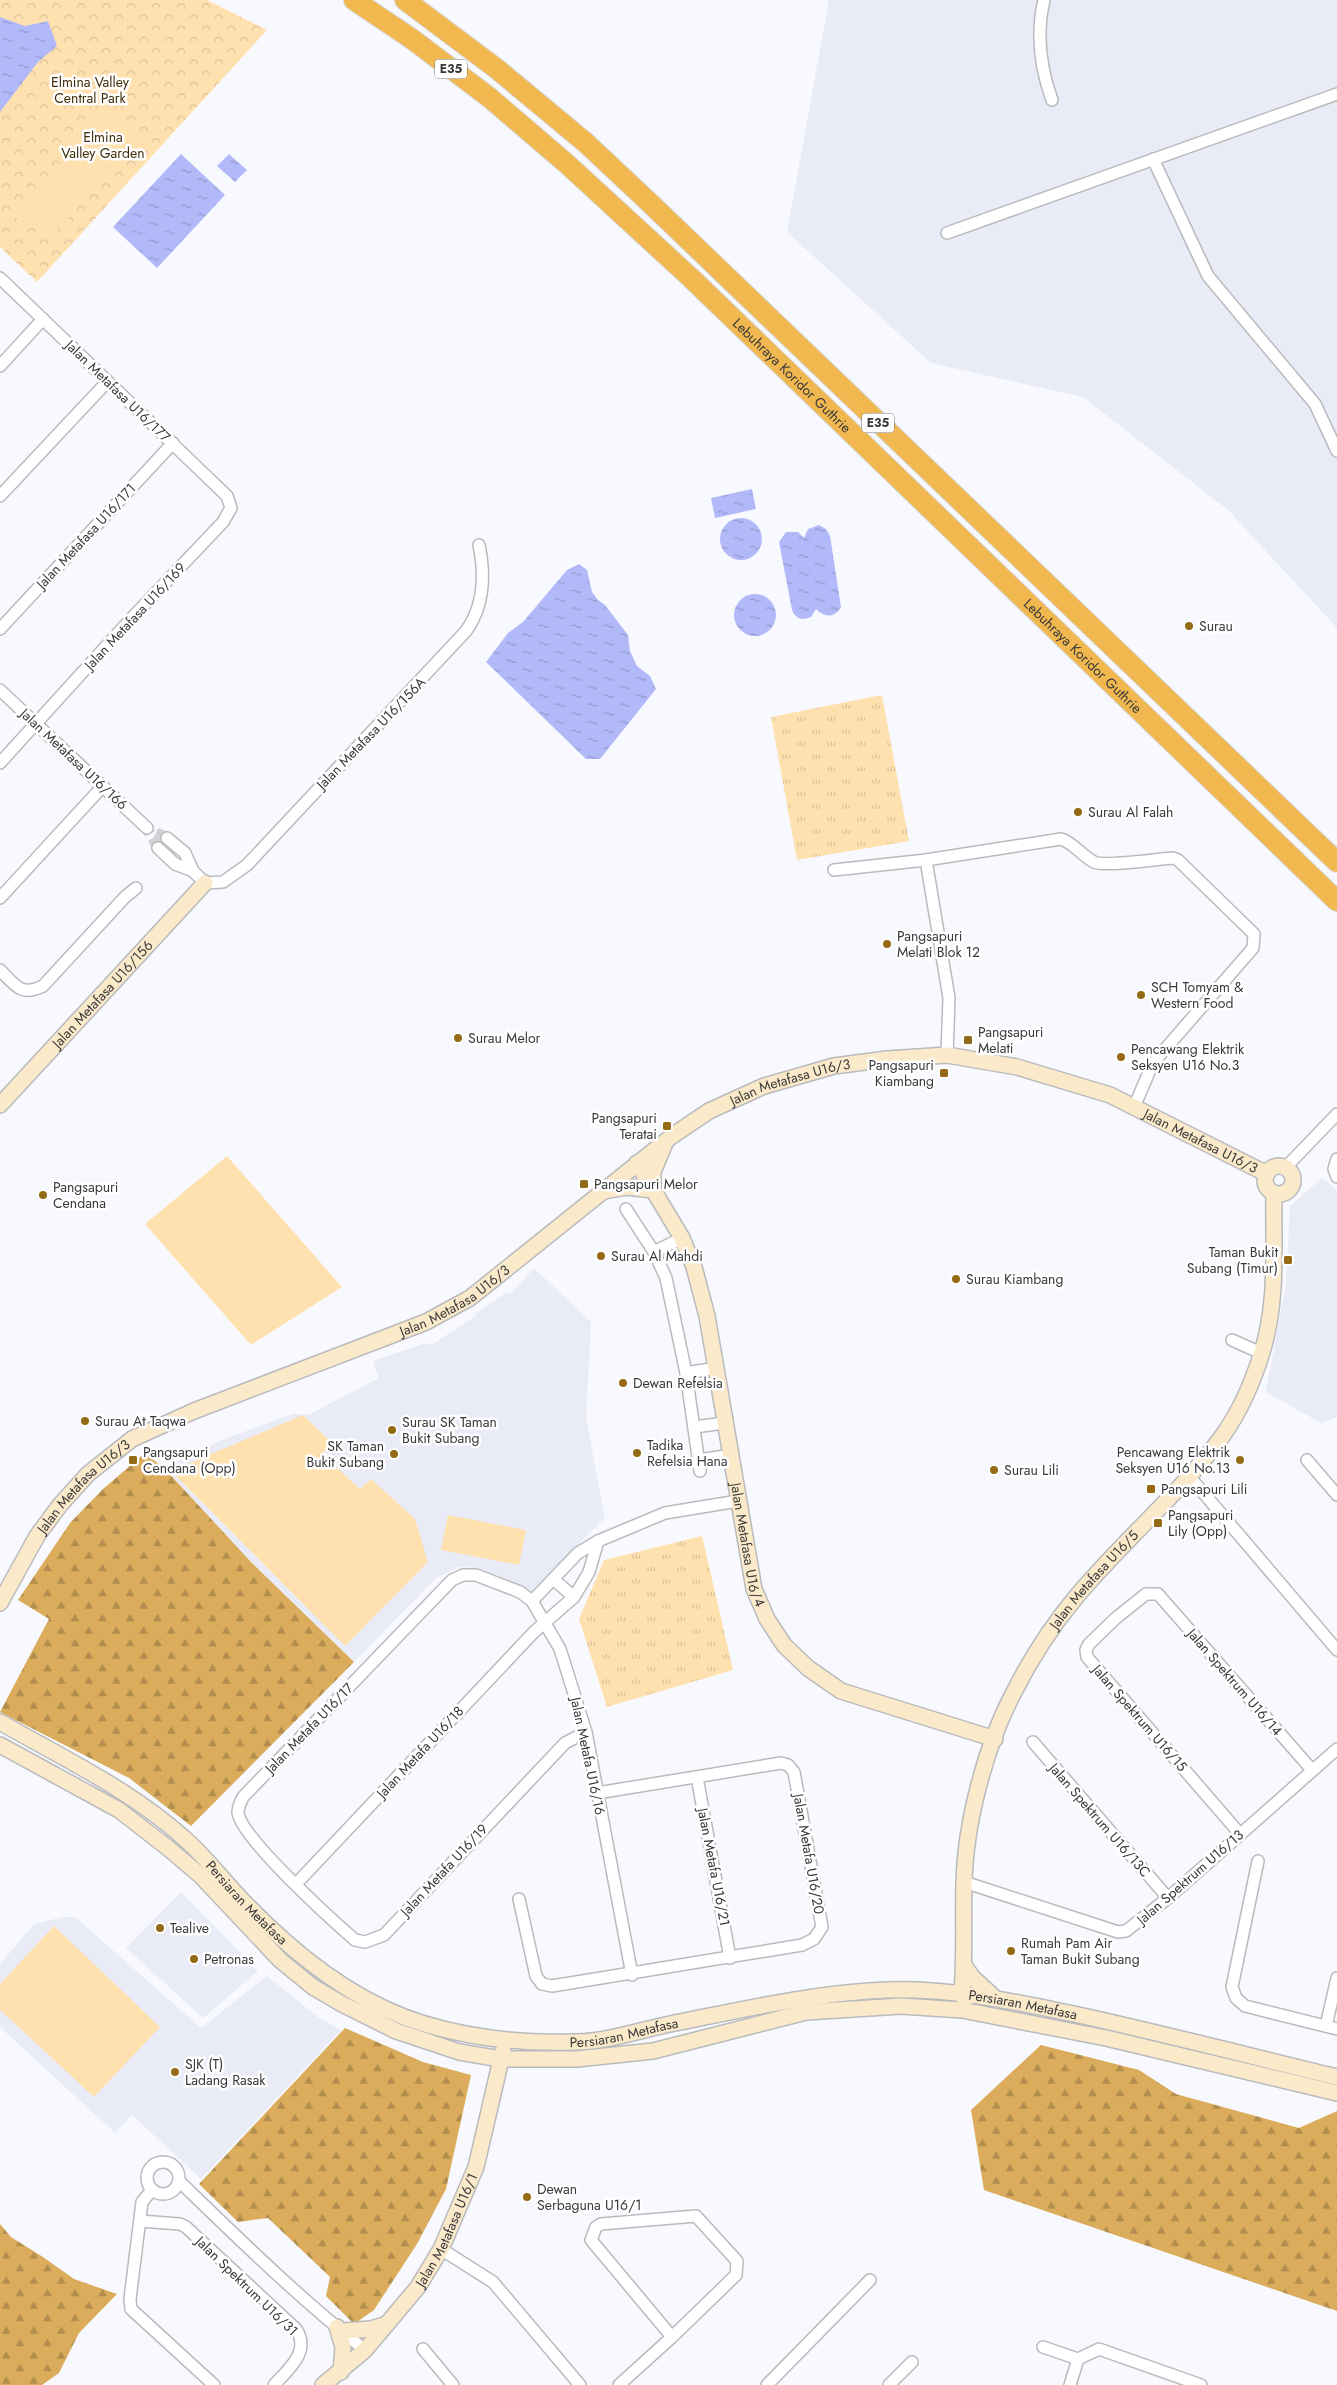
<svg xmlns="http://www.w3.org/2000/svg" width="1337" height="2385" font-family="Jost,sans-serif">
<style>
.built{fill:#e9ebf7}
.grass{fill:url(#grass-tufts)}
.forest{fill:url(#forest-firs)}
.park{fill:url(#park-crowns)}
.garden{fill:#ffe1b0}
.water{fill:url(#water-ripples)}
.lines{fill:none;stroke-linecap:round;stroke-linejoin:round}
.street-tunnel{stroke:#d2d3d7;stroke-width:11;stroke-dasharray:11 5.5;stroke-linecap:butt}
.street-casing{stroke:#b9babe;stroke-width:14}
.secondary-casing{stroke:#b9babe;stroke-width:18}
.highway-casing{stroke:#d7d7d8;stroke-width:22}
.street{stroke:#fff;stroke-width:11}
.secondary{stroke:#fbeaca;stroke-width:15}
.highway{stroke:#f1b850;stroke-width:20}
.poi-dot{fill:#946a15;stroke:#fff;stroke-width:2}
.labels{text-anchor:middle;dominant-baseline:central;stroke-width:5;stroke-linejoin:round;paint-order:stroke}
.shield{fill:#fff;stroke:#747476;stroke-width:1}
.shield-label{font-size:12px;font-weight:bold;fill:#39393b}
.park-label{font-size:14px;fill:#402d09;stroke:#fff}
.street-label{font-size:14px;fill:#39393b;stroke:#fff}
.poi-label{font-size:14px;fill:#39393b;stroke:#fff;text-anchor:start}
</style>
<defs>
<pattern id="grass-tufts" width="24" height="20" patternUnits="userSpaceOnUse" patternTransform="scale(1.25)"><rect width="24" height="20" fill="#ffe1b0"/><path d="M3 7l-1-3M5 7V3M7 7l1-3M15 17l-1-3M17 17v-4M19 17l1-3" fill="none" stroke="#dbc298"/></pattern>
<pattern id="forest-firs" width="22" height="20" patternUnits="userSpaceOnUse" patternTransform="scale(1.25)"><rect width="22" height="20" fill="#daac5c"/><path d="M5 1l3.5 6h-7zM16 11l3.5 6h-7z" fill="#b28d4d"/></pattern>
<pattern id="park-crowns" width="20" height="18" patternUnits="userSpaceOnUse" patternTransform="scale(1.25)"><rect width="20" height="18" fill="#ffe1b0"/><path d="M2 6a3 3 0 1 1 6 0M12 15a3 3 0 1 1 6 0" fill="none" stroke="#dbc298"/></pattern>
<pattern id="water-ripples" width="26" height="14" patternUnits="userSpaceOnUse" patternTransform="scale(1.25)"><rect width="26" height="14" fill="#b2b9f9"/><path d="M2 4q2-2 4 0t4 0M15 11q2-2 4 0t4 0" fill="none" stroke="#9297cb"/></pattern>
</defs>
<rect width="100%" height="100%" fill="#f8f9fe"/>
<g class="built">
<path d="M829,0h508v628l-109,-118 -145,-113 -152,-34 -144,-131z"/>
<path d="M1322,1178l15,12v227l-16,6 -55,-31 20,-108 4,-78z"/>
<path d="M534,1268l57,54 -5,96 19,100 -74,73 -53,-23 -19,-1 -23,11 -82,84 -103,-100 -87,-94 60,-29 69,-25h17l69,-36 -6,-17 53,-18 5,2 45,-29 -1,-2 32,-22 3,3z"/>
<path d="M181,1892l77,79 -55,47 -77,-70z"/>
<path d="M63,1917h12l126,111 66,-52 52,42 22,12 -140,149 -69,-64 -17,18 -115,-106v-63l34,-40z"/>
</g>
<g class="grass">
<path d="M882,695l27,146 -112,19 -26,-143z"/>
<path d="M702,1536l31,134 -126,37 -28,-88 25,-59z"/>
</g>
<g class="forest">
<path d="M145,1453l19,15 87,94 103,100 -163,164 -62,-48 -129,-66 49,-93 -31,-19 52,-77 33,-34z"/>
<path d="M345,2028l78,34 48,13 -25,114 -29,55 -43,66 -20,14 -28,-28 4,-19 -62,-59 -30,4 -39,-38z"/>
<path d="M1041,2045l98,25 37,24 123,34 38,-17v200l-353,-121 -13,-80z"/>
<path d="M0,2224l11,13 32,20 31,22 43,15 -38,39 -20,40 -17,12h-42z"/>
</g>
<path class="park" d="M0,0h207l60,30 -230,252 -37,-35z"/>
<g class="garden">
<path d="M103,108l37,33 -86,92 -36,-14 -4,-4 45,-50 21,-32z"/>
<path d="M227,1156l115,131 -91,58 -106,-121z"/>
<path d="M303,1415l29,28 -10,11 38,35 11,-10 44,40 13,43 -83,84 -174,-175z"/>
<path d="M448,1515l78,15 -7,35 -78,-15z"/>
<path d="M54,1926l106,101 -66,70 -94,-87v-26z"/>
</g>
<g class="water">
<path d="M0,17l25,9 23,-5 9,25 -19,16 -38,50z"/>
<path d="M181,154l44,41 -68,73 -44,-41z"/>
<path d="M229,154l18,16 -12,12 -18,-16z"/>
<path d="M752,489l4,20 -41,9 -4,-20z"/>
<circle cx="741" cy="539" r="21"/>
<path d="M819,525l7,4 4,7 11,71c-6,11 -17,11 -25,2l-5,8c-9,4 -15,2 -19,-7l-13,-68 7,-10h12l6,6 4,-9z"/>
<path d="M579,564l8,6 5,22 6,8 7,5 23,30 2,16 7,15 13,10 6,13 -56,70h-14l-100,-97 22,-29 15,-11 44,-52z"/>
<circle cx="755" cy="615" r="21"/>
</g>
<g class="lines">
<path class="street-tunnel" d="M158,848l-11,-20 20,10"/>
<defs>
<g id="street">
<path d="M1044,0c-8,34 -4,67 8,100"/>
<path d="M1153,159l55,117 107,128 22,47"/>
<path d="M947,233l390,-139"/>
<path d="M0,278l227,218 4,12 -8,14 -94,99 -129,142"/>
<path d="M0,366l43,-47"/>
<path d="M0,496l107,-114"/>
<path d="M0,629l173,-186"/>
<path d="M0,690l147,138"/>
<path d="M167,838l18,15 8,18 12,12 18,-1 24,-17 219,-234c18,-25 19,-57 13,-86"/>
<path d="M158,848l17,16 18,7"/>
<path d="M926,860l23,138 -2,57"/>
<path d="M834,870l92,-10 135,-21c13,4 21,17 33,23 10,5 64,-3 79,-4l5,2 76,74 -1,14 -100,115 -19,44"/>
<path d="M0,898l103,-112"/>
<path d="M0,970c15,15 21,27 43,16l82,-89 11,-9"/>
<path d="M1337,1159l-3,10 3,8"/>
<path d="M1285,1168l52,-54"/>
<path d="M626,1209l28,43 12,26 20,95 14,98"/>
<path d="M654,1252l28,-14"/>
<path d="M1232,1340l29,13"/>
<path d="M686,1373l30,-5"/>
<path d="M694,1427l31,-4"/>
<path d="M699,1460l32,-5"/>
<path d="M1307,1460l30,35"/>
<path d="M1189,1476l148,174"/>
<path d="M553,1579l21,18"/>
<path d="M532,1601l46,-48 20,-12 67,-28 73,-12"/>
<path d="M586,1732l-21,11 -181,192 -19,7 -10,-2c-22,-19 -116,-104 -117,-128 0,-4 3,-11 5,-15l209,-217 11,-5h13l44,17 12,9 28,48 26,83 46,243"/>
<path d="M1033,1742l135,156"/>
<path d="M697,1777l33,181"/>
<path d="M1240,1834l-153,-177 -1,-7 3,-6 27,-26 30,-24h12l154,176"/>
<path d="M1258,1861l-26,126 4,11 9,8 92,23"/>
<path d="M964,1882l154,50 8,-1 42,-33 169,-149"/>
<path d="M296,1884l238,-252 40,-35 15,-25 9,-31"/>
<path d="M519,1899l17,77 6,8 10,2 250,-41 12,-6 8,-12 -28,-155 -6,-7 -7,-2 -184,30"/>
<path d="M1326,2026l11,-48"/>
<circle cx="163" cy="2178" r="16"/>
<path d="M179,2181c60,58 120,117 186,169"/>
<path d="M152,2190l-10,12 -12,97 1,10 83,76"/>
<path d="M140,2221l40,3 6,3 110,102c15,22 -7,40 -22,56"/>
<path d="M441,2249l52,33 87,103"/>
<path d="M1043,2347l35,12"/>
<path d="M423,2349l30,36"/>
<path d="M1078,2359l21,-10 102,36"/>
<path d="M619,2385l53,-48 64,-62 1,-14 -41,-45 -95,8 -5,3 -5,13 81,97"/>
<path d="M767,2385l103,-105"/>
<path d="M889,2385l23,-23"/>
<path d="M1070,2385l8,-26"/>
</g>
<g id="secondary">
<path id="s1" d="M0,1105l205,-222"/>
<path id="s2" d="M637,1163l45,75 12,29 13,49 47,273 13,30 17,26 24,23 33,23 154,48"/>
<circle cx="1279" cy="1180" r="14"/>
<path d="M604,1191l23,-4 26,3v-18l12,-29"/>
<path id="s3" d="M0,1603l37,-67 23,-31 28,-31 44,-35 62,-28 232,-89 44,-24 202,-162 37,-25 55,-25 70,-20 53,-7 60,-4 70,12 93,28 157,79"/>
<path id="s4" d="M0,1722c63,36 131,68 185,117 22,19 39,43 60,64 45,47 97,90 159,114 53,20 115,27 172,25 28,0 66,-12 94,-18 71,-14 143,-31 216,-34 67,-2 124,11 188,24 88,19 175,42 263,63"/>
<path d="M0,1745l119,65 49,38 33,28 79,84 33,27 29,17 54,27 63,21 42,7h76l76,-8 153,-39 95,-6 61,4 144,28 231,55"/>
<path d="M964,1965l9,13 21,19"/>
<path id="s5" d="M965,2000l-3,-8c3,-36 1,-72 2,-108 1,-59 21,-137 49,-190 17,-34 38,-67 63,-97 46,-55 102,-102 145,-159 19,-26 33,-59 42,-89 15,-51 10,-104 11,-156"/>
<path d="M337,2327l6,20 -2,25"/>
<path d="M342,2331l29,-2 16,-5"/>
<path id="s6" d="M323,2385l42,-35 53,-63 23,-38 35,-82 27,-116"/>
</g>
<g id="highway">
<path id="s7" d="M354,0l58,39 78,59 77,66 124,114 646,623"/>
<path d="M405,0l92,69 89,74 66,62 685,657"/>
</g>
</defs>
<use href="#street" class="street-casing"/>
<use href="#secondary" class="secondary-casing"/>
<use href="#highway" class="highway-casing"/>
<use href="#street" class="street"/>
<use href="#secondary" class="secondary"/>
<use href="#highway" class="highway"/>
</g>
<g class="poi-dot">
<circle cx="1189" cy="626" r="5"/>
<circle cx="1078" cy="812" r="5"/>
<circle cx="887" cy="944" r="5"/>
<circle cx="1141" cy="995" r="5"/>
<circle cx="458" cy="1038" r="5"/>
<rect x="963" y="1035" width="10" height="10" rx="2.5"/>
<circle cx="1121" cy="1057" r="5"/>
<rect x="939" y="1068" width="10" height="10" rx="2.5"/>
<rect x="662" y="1121" width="10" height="10" rx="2.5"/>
<rect x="579" y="1179" width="10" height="10" rx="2.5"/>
<circle cx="43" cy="1195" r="5"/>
<circle cx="601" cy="1256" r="5"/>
<rect x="1283" y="1255" width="10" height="10" rx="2.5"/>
<circle cx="956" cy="1279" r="5"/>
<circle cx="623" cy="1383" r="5"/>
<circle cx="85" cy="1421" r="5"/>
<circle cx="392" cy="1430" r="5"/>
<circle cx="637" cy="1453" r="5"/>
<circle cx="394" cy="1454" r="5"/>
<rect x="128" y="1455" width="10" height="10" rx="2.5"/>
<circle cx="1240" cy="1460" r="5"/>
<circle cx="994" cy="1470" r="5"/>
<rect x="1146" y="1484" width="10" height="10" rx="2.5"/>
<rect x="1153" y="1518" width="10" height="10" rx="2.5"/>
<circle cx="160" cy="1928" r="5"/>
<circle cx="1011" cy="1951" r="5"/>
<circle cx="194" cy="1959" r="5"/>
<circle cx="175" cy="2072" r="5"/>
<circle cx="527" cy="2197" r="5"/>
</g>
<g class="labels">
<g class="shield">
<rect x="435" y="59.5" width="32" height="19" rx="4"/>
<rect x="862" y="413.5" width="32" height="19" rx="4"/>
</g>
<g class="shield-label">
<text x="451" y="69">E35</text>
<text x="878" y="423">E35</text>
</g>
<g class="park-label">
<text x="90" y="82">Elmina Valley<tspan x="90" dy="16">Central Park</tspan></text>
<text x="103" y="137">Elmina<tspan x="103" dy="16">Valley Garden</tspan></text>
</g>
<g class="street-label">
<text stroke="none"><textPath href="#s7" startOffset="578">Lebuhraya Koridor Guthrie</textPath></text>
<text transform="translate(118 391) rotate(44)">Jalan Metafasa U16/177</text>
<text transform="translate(86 536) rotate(-47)">Jalan Metafasa U16/171</text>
<text transform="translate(135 616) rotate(-47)">Jalan Metafasa U16/169</text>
<text stroke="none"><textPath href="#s7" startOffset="982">Lebuhraya Koridor Guthrie</textPath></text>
<text transform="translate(371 733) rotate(-46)">Jalan Metafasa U16/156A</text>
<text transform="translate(74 759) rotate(43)">Jalan Metafasa U16/166</text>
<text stroke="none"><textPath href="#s1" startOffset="151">Jalan Metafasa U16/156</textPath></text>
<text stroke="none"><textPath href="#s3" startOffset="970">Jalan Metafasa U16/3</textPath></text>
<text stroke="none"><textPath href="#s3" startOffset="1400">Jalan Metafasa U16/3</textPath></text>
<text stroke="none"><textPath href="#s3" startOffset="565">Jalan Metafasa U16/3</textPath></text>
<text stroke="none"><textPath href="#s3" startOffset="145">Jalan Metafasa U16/3</textPath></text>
<text stroke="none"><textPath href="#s2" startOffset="402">Jalan Metafasa U16/4</textPath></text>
<text stroke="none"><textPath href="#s5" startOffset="455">Jalan Metafasa U16/5</textPath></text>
<text transform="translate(1235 1682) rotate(49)">Jalan Spektrum U16/14</text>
<text transform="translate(1140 1718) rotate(49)">Jalan Spektrum U16/15</text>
<text transform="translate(309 1728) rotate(-46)">Jalan Metafa U16/17</text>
<text transform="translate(420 1752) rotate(-47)">Jalan Metafa U16/18</text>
<text transform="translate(588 1756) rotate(78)">Jalan Metafa U16/16</text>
<text transform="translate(1100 1820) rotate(49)">Jalan Spektrum U16/13C</text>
<text transform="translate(809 1854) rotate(80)">Jalan Metafa U16/20</text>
<text transform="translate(714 1867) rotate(79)">Jalan Metafa U16/21</text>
<text transform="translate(444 1870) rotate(-47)">Jalan Metafa U16/19</text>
<text transform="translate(1190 1877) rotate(-41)">Jalan Spektrum U16/13</text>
<text stroke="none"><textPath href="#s4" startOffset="308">Persiaran Metafasa</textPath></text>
<text stroke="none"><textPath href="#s4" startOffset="1132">Persiaran Metafasa</textPath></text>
<text stroke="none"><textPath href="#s4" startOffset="728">Persiaran Metafasa</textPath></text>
<text stroke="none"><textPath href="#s6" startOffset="201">Jalan Metafasa U16/1</textPath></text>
<text transform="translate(247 2286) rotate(44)">Jalan Spektrum U16/31</text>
</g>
<g class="poi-label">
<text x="1199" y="626">Surau</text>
<text x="1088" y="812">Surau Al Falah</text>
<text x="897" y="936">Pangsapuri<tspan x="897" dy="16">Melati Blok 12</tspan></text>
<text x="1151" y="987">SCH Tomyam &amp;<tspan x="1151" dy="16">Western Food</tspan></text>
<text x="978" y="1032">Pangsapuri<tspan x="978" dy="16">Melati</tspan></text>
<text x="468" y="1038">Surau Melor</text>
<text x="1131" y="1049">Pencawang Elektrik<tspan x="1131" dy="16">Seksyen U16 No.3</tspan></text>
<text x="934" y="1065" text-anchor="end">Pangsapuri<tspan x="934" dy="16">Kiambang</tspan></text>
<text x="657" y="1118" text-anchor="end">Pangsapuri<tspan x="657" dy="16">Teratai</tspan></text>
<text x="594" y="1184">Pangsapuri Melor</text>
<text x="53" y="1187">Pangsapuri<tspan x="53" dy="16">Cendana</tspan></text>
<text x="1278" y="1252" text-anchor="end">Taman Bukit<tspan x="1278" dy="16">Subang (Timur)</tspan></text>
<text x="611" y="1256">Surau Al Mahdi</text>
<text x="966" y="1279">Surau Kiambang</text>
<text x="633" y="1383">Dewan Refelsia</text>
<text x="95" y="1421">Surau At Taqwa</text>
<text x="402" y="1422">Surau SK Taman<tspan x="402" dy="16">Bukit Subang</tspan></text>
<text x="647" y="1445">Tadika<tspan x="647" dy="16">Refelsia Hana</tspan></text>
<text x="384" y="1446" text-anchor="end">SK Taman<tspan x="384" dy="16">Bukit Subang</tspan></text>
<text x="143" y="1452">Pangsapuri<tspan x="143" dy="16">Cendana (Opp)</tspan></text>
<text x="1230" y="1452" text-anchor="end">Pencawang Elektrik<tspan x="1230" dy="16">Seksyen U16 No.13</tspan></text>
<text x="1004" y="1470">Surau Lili</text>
<text x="1161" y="1489">Pangsapuri Lili</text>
<text x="1168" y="1515">Pangsapuri<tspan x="1168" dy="16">Lily (Opp)</tspan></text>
<text x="170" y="1928">Tealive</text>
<text x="1021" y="1943">Rumah Pam Air<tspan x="1021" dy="16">Taman Bukit Subang</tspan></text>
<text x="204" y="1959">Petronas</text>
<text x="185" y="2064">SJK (T)<tspan x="185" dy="16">Ladang Rasak</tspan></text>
<text x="537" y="2189">Dewan<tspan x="537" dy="16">Serbaguna U16/1</tspan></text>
</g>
</g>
</svg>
